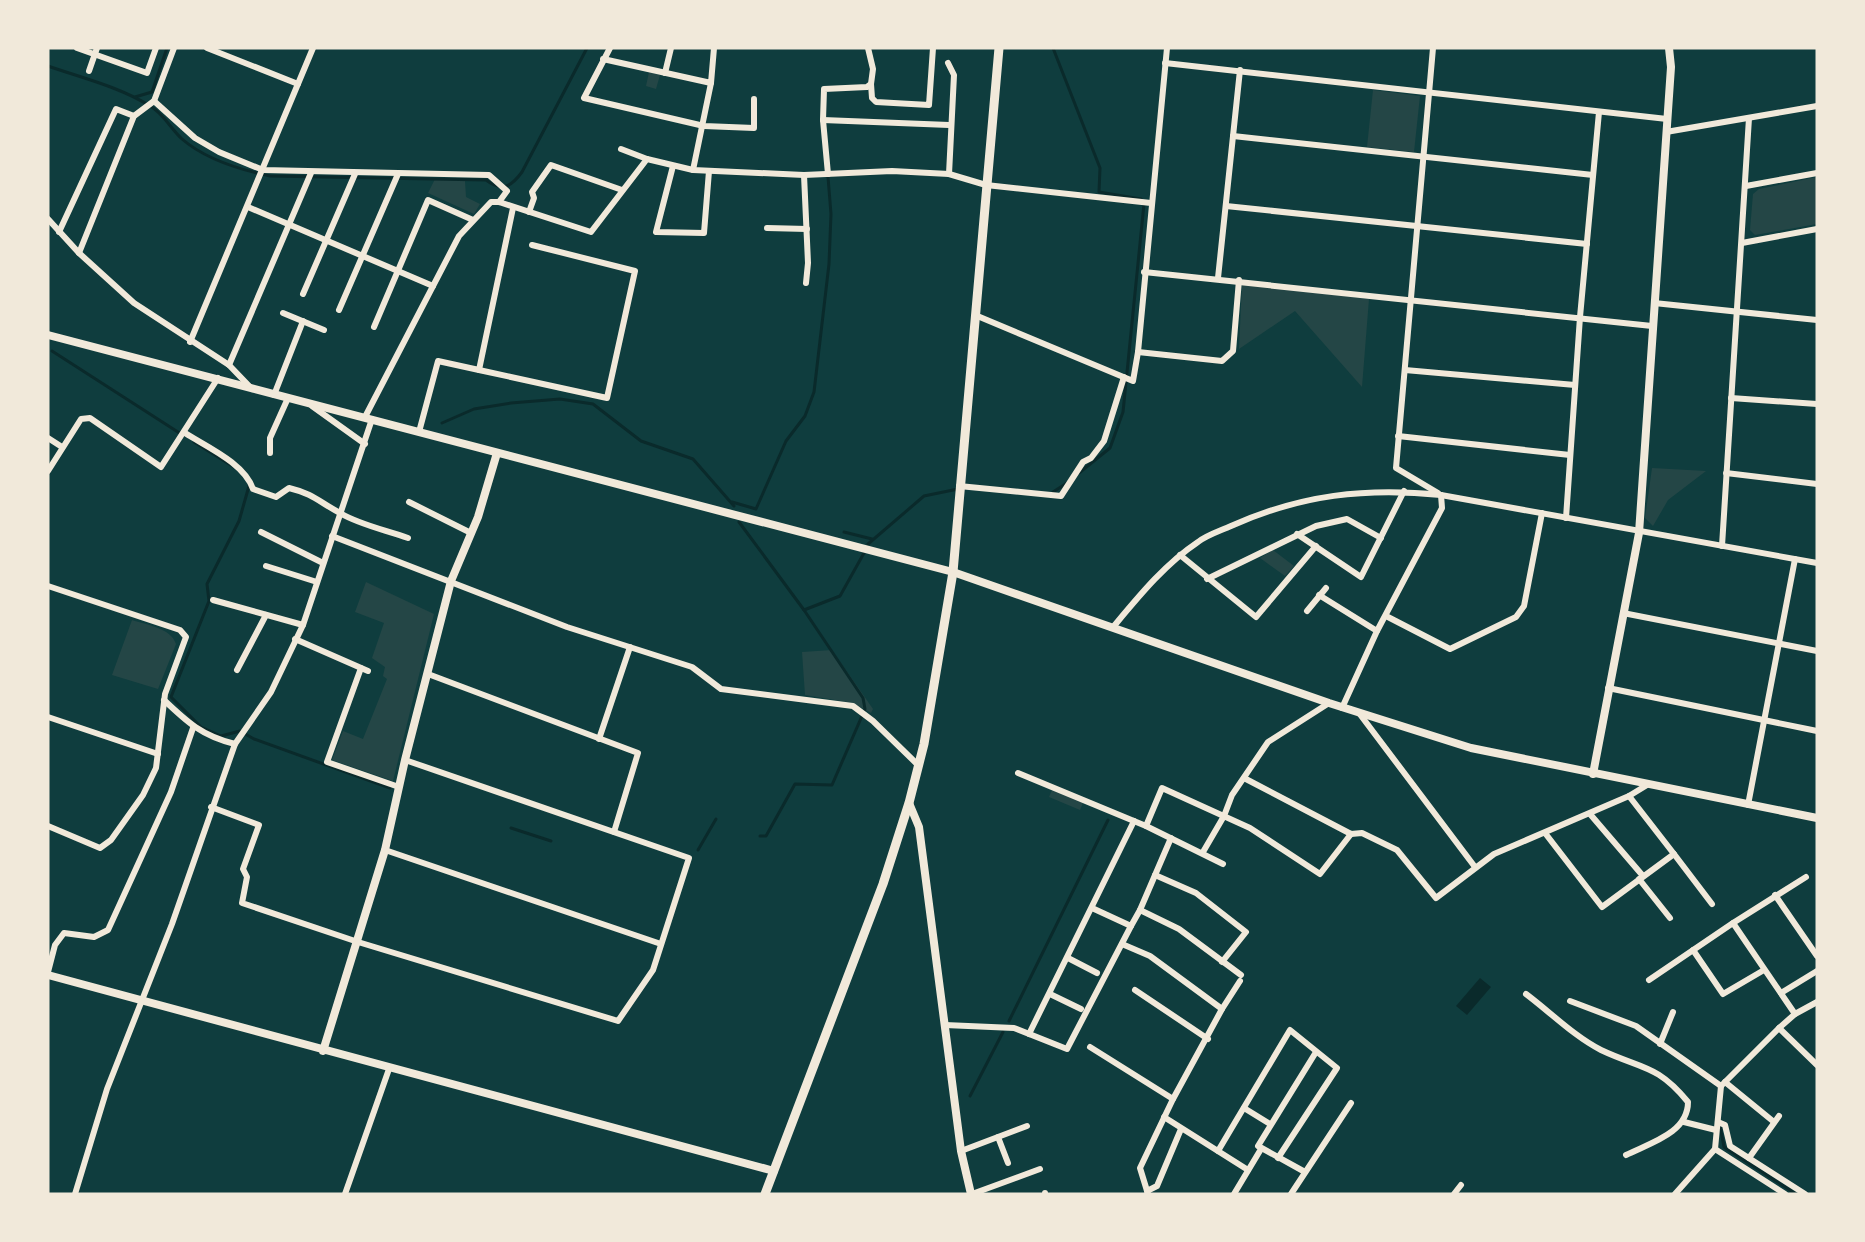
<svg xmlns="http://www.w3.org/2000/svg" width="1865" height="1242" font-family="'Varela Round',sans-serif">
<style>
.green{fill:#244646}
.water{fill:#0a2a2b}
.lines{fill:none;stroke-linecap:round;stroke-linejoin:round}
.stream{stroke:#0a2a2b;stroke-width:3}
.minor{stroke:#f1e9da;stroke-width:6}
.tertiary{stroke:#f1e9da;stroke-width:8}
.secondary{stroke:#f1e9da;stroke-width:8}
.primary{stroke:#f1e9da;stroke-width:9}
</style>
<rect width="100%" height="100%" fill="#0f3d3e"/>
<g class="green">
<path d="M649,72l11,3 -4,14 -10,-3z"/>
<path d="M1373,90l47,6 -6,56 -47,-5z"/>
<path d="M1817,177v47l-62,11 -5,-5 3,-36 6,-5z"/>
<path d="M435,179l30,2 1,16 14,7 -6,10 -46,-21z"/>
<path d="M1242,284l127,15 -7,88 -67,-76 -56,38z"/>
<path d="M1652,468l54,3 -38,29 -15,26 -8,-8z"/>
<path d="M1273,550l21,16 -9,10 -25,-18z"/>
<path d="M366,582l68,32 -41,167 -61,-21 11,-29 20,8 24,-60 -4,-3 2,-9 -13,-9 12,-35 -29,-11z"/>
<path d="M132,620c15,5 39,8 44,24l-18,45 -46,-14z"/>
<path d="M832,650l41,59 -2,4 -18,-10 -48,-8 -3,-43z"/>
<path d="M1052,790l31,13 -3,7 -31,-13z"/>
</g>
<path class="water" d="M1480,978l11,9 -24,28 -11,-9z"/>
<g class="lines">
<g class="stream">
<path d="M1053,48l47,120 -1,24 42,7"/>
<path d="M48,66c34,12 72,21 102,40 13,7 21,23 32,33 23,20 59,31 88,37l216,4c16,12 25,7 36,-8l65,-124"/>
<path d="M135,97l17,-5 15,-44"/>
<path d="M52,351l129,83"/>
<path d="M442,423l32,-14 37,-6 49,-4 33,5 48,37 52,18 41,47"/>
<path d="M194,442l40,25"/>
<path d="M1079,473l31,-25 13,-36 21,-208"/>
<path d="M249,486l-10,35 -32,63 2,17 -38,96 30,30 20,9 19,-5 14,8 136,49"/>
<path d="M1053,492l14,-9"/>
<path d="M732,502l24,7 30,-68 19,-25 9,-24 15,-128 2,-50 -3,-37"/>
<path d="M739,522l65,88 59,88 2,11 -33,76 -37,-1 -29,52h-6"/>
<path d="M844,532l28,7"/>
<path d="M868,544l56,-48 34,-7"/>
<path d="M804,610l36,-14 24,-43"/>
<path d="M511,828l40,13"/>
<path d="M698,850l18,-31"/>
<path d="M1009,1021l99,-201"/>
<path d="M970,1096l33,-64"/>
<path d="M1720,1126l4,21 72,47"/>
</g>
<g class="minor">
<path d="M77,48l70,25 9,-25"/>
<path d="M207,48l91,36"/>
<path d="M610,48l-26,50 120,28 50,2v-29"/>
<path d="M1433,48l-37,420 42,25"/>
<path d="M603,59l108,24 3,-35"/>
<path d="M948,63l6,12 -5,99"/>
<path d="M1165,63l502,56"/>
<path d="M89,71l8,-23"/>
<path d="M665,73l6,-25"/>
<path d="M871,84l1,14 4,4 53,3 4,-57"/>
<path d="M154,101l41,37 24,14 44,18 226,5 18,16 -8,11"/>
<path d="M823,120l126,5"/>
<path d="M1666,132l151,-26"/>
<path d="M1233,136l360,39"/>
<path d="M621,149l26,10"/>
<path d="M673,166l-17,66 48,1 5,-62"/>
<path d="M693,170l18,-87"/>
<path d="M828,174l-5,-54 1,-31 43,-2 4,-3 2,-15 -5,-21"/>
<path d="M804,175l4,88 -2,20"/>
<path d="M1746,186l71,-13"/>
<path d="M1226,206l361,38"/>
<path d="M248,207l185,79"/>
<path d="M529,212l5,-14 -2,-6 19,-27 71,25"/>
<path d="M48,219l31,34 55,50 95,62 23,24"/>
<path d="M767,228l40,1"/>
<path d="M59,232l57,-123 18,7"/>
<path d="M1742,243l75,-14"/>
<path d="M79,253l55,-137 20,-15 20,-53"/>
<path d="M1144,272l508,54"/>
<path d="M1218,278l22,-208"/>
<path d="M303,294l52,-120"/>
<path d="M1654,303l163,17"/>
<path d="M339,310l59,-136"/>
<path d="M283,313l41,17"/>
<path d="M975,315l158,66 5,-29 29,-304"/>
<path d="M374,327l54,-127 45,20"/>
<path d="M190,342l123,-294"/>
<path d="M1138,352l84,9 11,-10 6,-71"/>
<path d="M229,365l82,-192"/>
<path d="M479,370l128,28 28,-127 -103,-26"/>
<path d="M1405,370l170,15"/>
<path d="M274,395l29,-74"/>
<path d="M1731,398l86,6"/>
<path d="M312,406l53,38"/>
<path d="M365,417l94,-181 32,-34h8l92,30 56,-73 46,11 111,5 88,-4 57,3 37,11 165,18"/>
<path d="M419,432l19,-71 41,9 34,-162"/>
<path d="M185,433c22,14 59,30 68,56l23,8 13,-9c25,6 30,14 51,25 20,12 46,17 68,25"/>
<path d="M1398,436l172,19"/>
<path d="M48,438l14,9"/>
<path d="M270,453v-15l18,-40"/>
<path d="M48,471l33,-52 9,-1 71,49 57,-89"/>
<path d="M1726,473l91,11"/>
<path d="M959,486l102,10 22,-34 8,-4 13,-17 20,-64"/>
<path d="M409,502l62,31"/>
<path d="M1566,518l14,-201 19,-205"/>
<path d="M261,532l62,31"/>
<path d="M1297,534l64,43 43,-86"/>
<path d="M332,536l235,91 125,40 29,22 132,17 20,15 45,44"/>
<path d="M1722,546l27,-428"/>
<path d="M1180,555l76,62 60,-71"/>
<path d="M266,566l51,16"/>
<path d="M1207,579l109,-53 31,-7 34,19"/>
<path d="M48,586l132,44 6,7 -21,57 -9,74 -13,27 -32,45 -11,8 -52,-22"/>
<path d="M1319,595l58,36"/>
<path d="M213,600l90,25"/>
<path d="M1307,611l19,-23"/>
<path d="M1623,613l194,38"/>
<path d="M1386,616l64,33 66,-32 8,-11 18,-93"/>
<path d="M1114,626c25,-30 51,-62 84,-84 9,-7 22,-11 33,-16 69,-31 135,-39 210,-31l376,68"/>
<path d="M295,639l73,32"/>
<path d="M361,668l-34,94 72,25"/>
<path d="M237,670l29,-55"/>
<path d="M428,674l210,79 -24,79"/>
<path d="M1608,688l209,43"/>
<path d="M164,700c23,22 38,36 71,44"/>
<path d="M1342,708l35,-77 65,-123 -1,-13"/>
<path d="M1359,713l116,154"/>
<path d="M48,717l110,37"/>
<path d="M599,739l31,-92"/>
<path d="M1018,773l128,53 77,38"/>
<path d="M1244,778l107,56 11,-1 35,17 39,48 58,-44 135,-58 18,-11"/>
<path d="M1748,805l47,-246"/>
<path d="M211,807l48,18 -16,44 4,8 -5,26 116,39 260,79 35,-51 36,-112 -284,-98"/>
<path d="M1590,814l53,62"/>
<path d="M1146,826l16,-38 88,40 70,46 31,-40"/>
<path d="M1545,833l57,74 72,-53 -45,-58"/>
<path d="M385,850l276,94"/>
<path d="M1203,852l21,-36 8,-21 36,-53 61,-39"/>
<path d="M1674,854l38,50"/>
<path d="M1155,875l41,18 50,39 -24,30"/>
<path d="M1639,879l31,39"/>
<path d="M1775,895l42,61"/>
<path d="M1092,908l39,18 9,-16 39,19 62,46"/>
<path d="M1140,910l31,-72"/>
<path d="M1733,923l73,-46"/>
<path d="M1122,944l28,12 72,53"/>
<path d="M1693,950l30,44 41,-24"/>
<path d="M1068,958l29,15"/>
<path d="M48,972l7,-27 9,-12 30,4 14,-7 63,-138 22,-64"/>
<path d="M1649,980l84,-57 62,91"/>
<path d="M1135,990l73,49"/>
<path d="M1781,993l36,-22"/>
<path d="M1050,994l31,15"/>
<path d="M1526,994c24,18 49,43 75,56 40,19 56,14 87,52 0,31 -38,41 -62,53"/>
<path d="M1570,1001l66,25 85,60"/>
<path d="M945,1025l69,3 53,21 64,-123"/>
<path d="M1779,1028l38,37"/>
<path d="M1029,1034l105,-213"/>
<path d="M1660,1044l13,-32"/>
<path d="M1090,1047l83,52"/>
<path d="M1725,1082l49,40"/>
<path d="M1244,1108l26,16"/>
<path d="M1164,1117l84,53"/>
<path d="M1684,1122l32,8"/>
<path d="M1718,1122l7,3 5,21 75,48"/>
<path d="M998,1137l10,26"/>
<path d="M1715,1149l70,45"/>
<path d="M961,1151l66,-25"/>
<path d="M1218,1151l72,-121 47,38 -59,90"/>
<path d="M1749,1158l30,-42"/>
<path d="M1305,1172l-47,-26 58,-94"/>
<path d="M1147,1191l10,-5 24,-57"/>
<path d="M1045,1193v1"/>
<path d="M75,1194l32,-105 65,-165 63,-180 36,-52 32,-67 69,-206"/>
<path d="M345,1194l44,-125"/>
<path d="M972,1194l68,-25"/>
<path d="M1148,1194l-8,-26 33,-69 49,-90 18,-28"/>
<path d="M1234,1194l27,-45"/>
<path d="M1291,1194l60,-91"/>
<path d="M1454,1194l7,-9"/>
<path d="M1675,1194l40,-45 6,-63 58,-58 16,-14 22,-12"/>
</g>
<g class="tertiary">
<path d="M1593,774l46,-241 32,-466 -2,-19"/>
<path d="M909,803l10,24 42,324 10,43"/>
<path d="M48,975l726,196"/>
<path d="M323,1051l62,-201 20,-90 46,-179 27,-64 19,-64"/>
</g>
<path class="secondary" d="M48,335l905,237 376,131 142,45 346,70"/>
<path class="primary" d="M765,1194l118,-310 26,-81 15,-59 29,-172 46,-524"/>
</g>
<rect width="1865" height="1242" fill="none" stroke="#f1e9da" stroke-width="99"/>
</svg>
